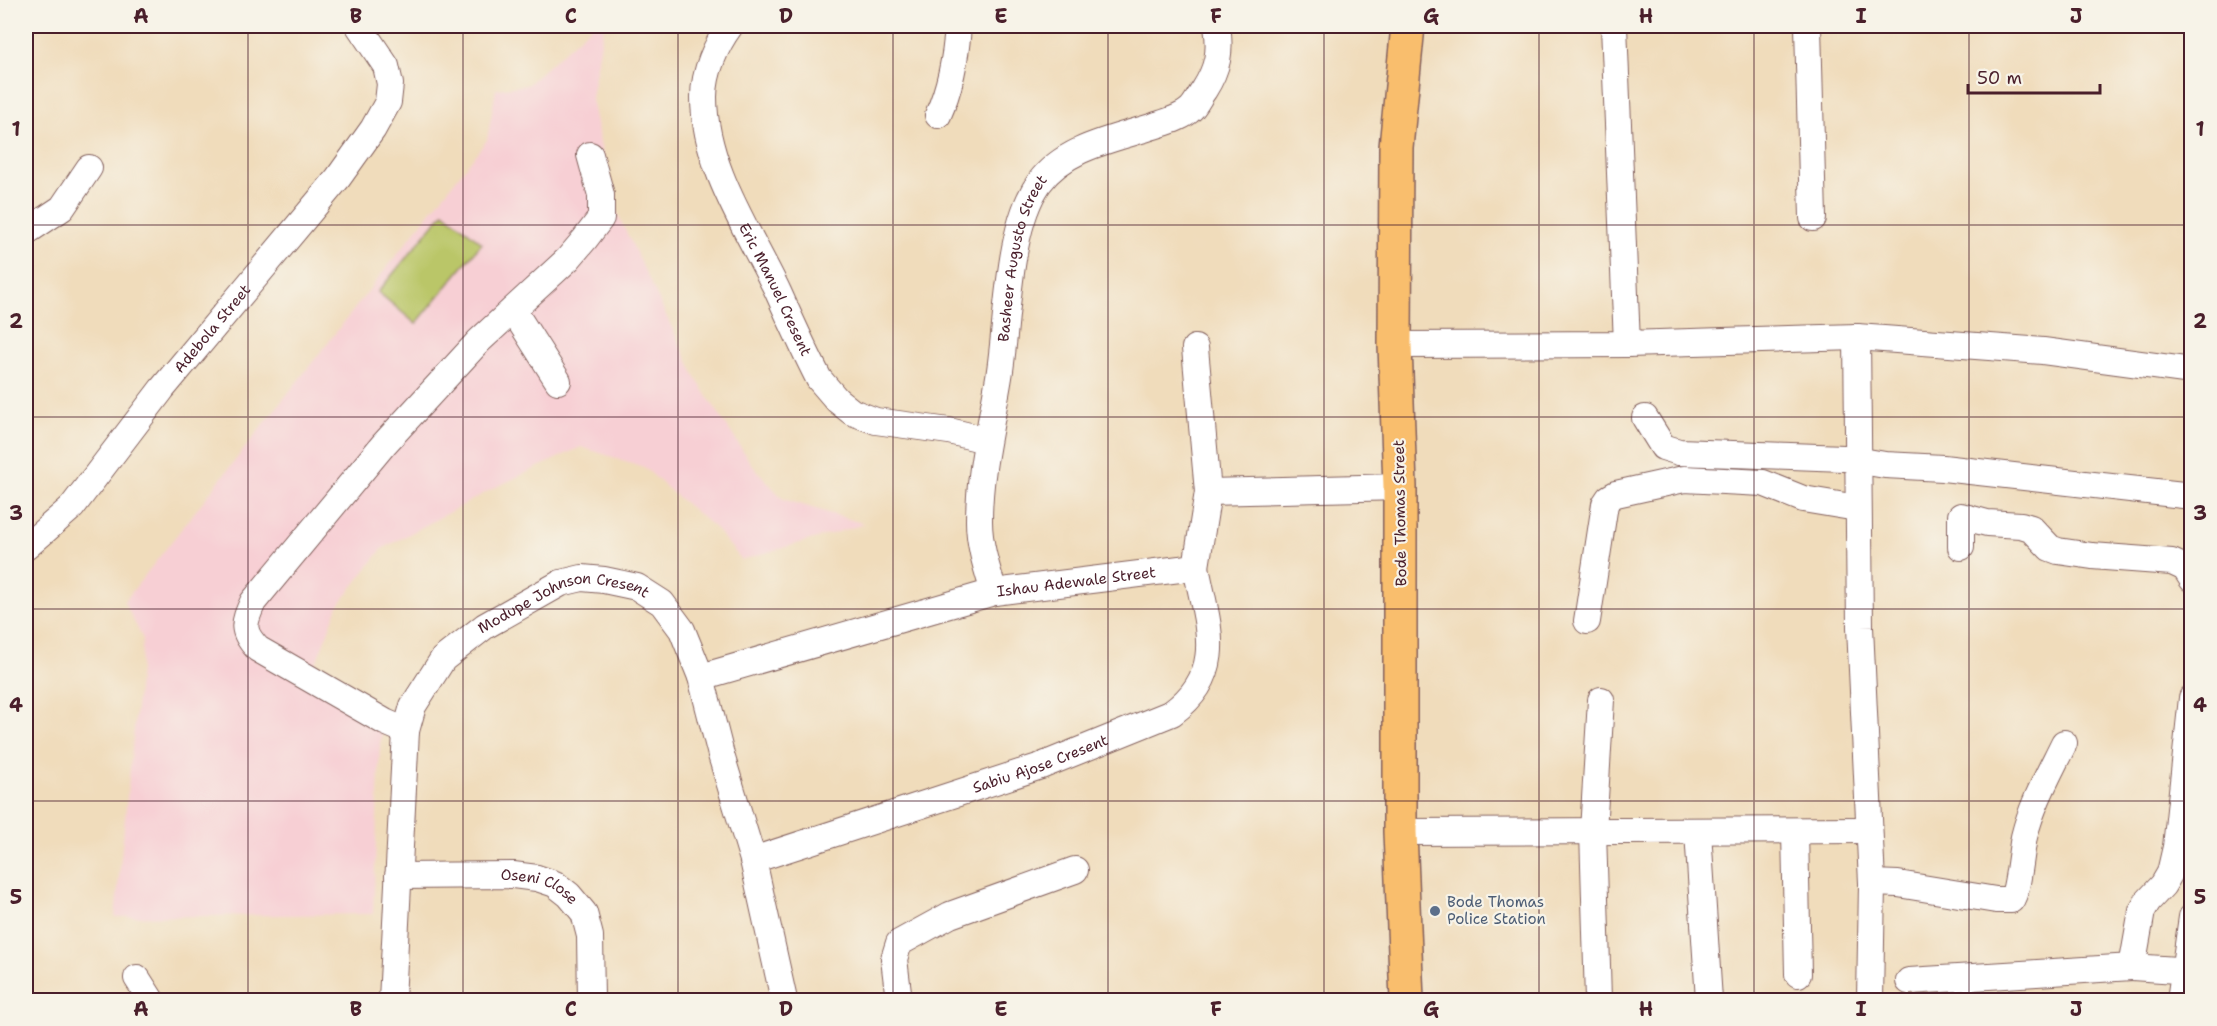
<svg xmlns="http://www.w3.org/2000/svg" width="2217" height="1026" font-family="'Shantell Sans',sans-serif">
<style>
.built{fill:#f7cfd4}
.grass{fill:#bac668;stroke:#82724a;stroke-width:1.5}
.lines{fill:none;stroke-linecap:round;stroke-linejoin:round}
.minor-casing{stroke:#84615d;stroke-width:28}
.major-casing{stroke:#84615d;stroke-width:36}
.minor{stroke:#fff;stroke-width:26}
.major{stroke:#f9be6d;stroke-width:33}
.grid{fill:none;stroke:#4a1f2b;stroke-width:1.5;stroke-opacity:0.55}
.service-dot{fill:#5c6f8a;stroke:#f7f3e8;stroke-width:2}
.labels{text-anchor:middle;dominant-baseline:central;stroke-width:4.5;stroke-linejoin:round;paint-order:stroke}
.street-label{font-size:15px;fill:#4a1f2b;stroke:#f7f3e8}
.service-label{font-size:15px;fill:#4e5e75;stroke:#f7f3e8;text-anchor:start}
.neatline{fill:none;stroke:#4a1f2b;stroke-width:2}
.grid-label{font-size:20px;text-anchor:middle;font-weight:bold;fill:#4a1f2b}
</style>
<rect width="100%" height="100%" fill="#f7f3e8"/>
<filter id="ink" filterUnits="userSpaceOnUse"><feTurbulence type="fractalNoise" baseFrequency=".0167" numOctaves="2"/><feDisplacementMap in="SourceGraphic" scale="12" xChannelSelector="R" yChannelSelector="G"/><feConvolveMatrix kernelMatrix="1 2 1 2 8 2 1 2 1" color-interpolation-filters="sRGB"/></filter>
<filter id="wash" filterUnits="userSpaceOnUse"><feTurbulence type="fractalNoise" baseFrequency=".008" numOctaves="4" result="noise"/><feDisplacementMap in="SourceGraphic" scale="24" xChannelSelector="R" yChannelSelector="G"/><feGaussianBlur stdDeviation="1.35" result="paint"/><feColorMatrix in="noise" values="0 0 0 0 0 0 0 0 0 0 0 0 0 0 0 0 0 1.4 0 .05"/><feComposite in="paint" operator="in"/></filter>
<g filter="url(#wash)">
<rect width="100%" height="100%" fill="#f0dcbb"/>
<path class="built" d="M592,26h12l-13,72 21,104 85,178 55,85 31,34 82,25 -123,36 -28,-33 -39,-32 -31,-28 -63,-20 -87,41 -112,61 -44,57 -24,62 71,54 -5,22 -7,170 -258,3 28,-278 -19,-37 363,-462 9,-51 31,-4z"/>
<path class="grass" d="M444,212l38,31 -66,81 -38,-32z"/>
</g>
<g filter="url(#ink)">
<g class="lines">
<defs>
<g id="minor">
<path id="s1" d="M730,26c-14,19 -26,46 -26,71 0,70 45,134 74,195 13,29 26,58 41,87l18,21 15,12 24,9 73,10 37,9"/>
<path d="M1614,26l13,318"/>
<path d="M1808,26l5,192"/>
<path d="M938,115c13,-29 18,-58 20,-89"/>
<path d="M26,232l36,-24 27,-40"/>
<path d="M513,310l45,71"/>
<path d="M1857,337l3,290 12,256 -2,117"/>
<path d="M1395,345l232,-1 230,-7 186,14 149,20"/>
<path d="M1195,348l13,144"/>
<path d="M1645,418l18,29 16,5 165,6 41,7 58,3 249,28"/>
<path id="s2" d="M26,547l46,-40 90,-118 176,-211 35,-49 15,-27 2,-18 -4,-18 -27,-40"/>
<path d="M1961,547v-31l26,7 34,2 10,3 19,20 8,3 34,5 80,6 13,6 7,11"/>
<path id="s3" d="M994,592c-7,-23 -15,-47 -15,-71 0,-50 12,-95 20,-144 9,-55 8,-149 40,-194 26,-36 75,-44 115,-57 12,-4 28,-8 37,-17 5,-5 9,-14 13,-19 14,-22 17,-39 13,-64"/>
<path d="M1587,621l18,-117 4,-6 7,-4 68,-15 79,4 40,16 54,9"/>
<path id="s4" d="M701,677l293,-85 202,-25 12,-75 192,-5"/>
<path d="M406,731l-21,-9 -127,-73c-17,-18 -15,-25 -5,-47l131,-158 95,-103 89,-82 17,-20 16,-21v-23l-11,-40"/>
<path d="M1795,831l3,143"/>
<path d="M1400,832l468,-2"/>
<path d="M1698,832l11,168"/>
<path id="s5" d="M753,860l288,-94 131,-53c56,-41 35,-89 24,-146"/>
<path id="s6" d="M398,876l115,-1 24,3 18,6 14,11 15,18 6,23 1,64"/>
<path d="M1872,883l26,1 98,16h15c7,-8 10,-48 13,-63 8,-33 25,-63 40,-94"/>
<path d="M2132,967l60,4"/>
<path d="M137,978l14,22"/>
<path d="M1909,981l223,-14 10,-56 6,-10 15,-16 7,-12 6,-26 16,-149"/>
<path id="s7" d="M392,1000l14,-269 7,-25 30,-47 42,-33 76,-43 21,-5 22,2 33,7 25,16 20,27 19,47 20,78 32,105 31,140"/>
<path d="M899,1000l-5,-41 5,-16 51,-28 125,-45"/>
<path d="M1598,1000l-5,-169 8,-131"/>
<path d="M2180,1000l12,-83"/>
</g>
<path id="major" d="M1407,1000l-7,-168v-345l-5,-142 1,-198 12,-121"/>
</defs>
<use href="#minor" class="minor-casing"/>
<use href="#major" class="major-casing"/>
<use href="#minor" class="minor"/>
<use href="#major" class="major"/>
</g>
</g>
<path class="grid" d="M248,26v974M463,26v974M678,26v974M893,26v974M1108,26v974M1324,26v974M1539,26v974M1754,26v974M1969,26v974M26,225h2166M26,417h2166M26,609h2166M26,801h2166"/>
<circle class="service-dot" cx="1435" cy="911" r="6"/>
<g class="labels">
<g class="street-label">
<text stroke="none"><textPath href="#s3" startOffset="340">Basheer Augusto Street</textPath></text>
<text stroke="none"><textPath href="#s1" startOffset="284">Eric Manuel Cresent</textPath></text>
<text stroke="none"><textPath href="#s2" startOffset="288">Adebola Street</textPath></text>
<text transform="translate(1400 513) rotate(-91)">Bode Thomas Street</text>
<text stroke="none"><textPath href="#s4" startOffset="388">Ishau Adewale Street</textPath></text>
<text stroke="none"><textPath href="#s7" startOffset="490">Modupe Johnson Cresent</textPath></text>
<text stroke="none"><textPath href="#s5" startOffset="303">Sabiu Ajose Cresent</textPath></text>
<text stroke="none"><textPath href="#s6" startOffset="144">Oseni Close</textPath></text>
</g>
<g class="service-label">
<text x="1447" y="902">Bode Thomas<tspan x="1447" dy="17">Police Station</tspan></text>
</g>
</g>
<rect width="2217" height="1026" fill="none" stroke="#f7f3e8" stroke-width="66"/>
<path d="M1968 84v9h132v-9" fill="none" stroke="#4a1f2b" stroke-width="3"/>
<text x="1977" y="84" font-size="18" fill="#4a1f2b" stroke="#f7f3e8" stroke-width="4.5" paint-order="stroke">50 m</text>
<rect x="33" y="33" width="2151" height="960" class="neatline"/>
<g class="grid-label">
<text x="141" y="23">A</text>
<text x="356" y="23">B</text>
<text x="571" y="23">C</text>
<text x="786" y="23">D</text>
<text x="1001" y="23">E</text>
<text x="1216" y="23">F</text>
<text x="1431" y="23">G</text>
<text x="1646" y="23">H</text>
<text x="1861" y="23">I</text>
<text x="2076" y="23">J</text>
<text x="16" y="136">1</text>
<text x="2200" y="136">1</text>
<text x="16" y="328">2</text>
<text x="2200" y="328">2</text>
<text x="16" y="520">3</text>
<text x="2200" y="520">3</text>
<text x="16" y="712">4</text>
<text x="2200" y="712">4</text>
<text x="16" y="904">5</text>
<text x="2200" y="904">5</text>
<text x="141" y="1016">A</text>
<text x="356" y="1016">B</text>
<text x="571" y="1016">C</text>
<text x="786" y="1016">D</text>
<text x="1001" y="1016">E</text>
<text x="1216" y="1016">F</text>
<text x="1431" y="1016">G</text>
<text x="1646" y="1016">H</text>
<text x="1861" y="1016">I</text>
<text x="2076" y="1016">J</text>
</g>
</svg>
